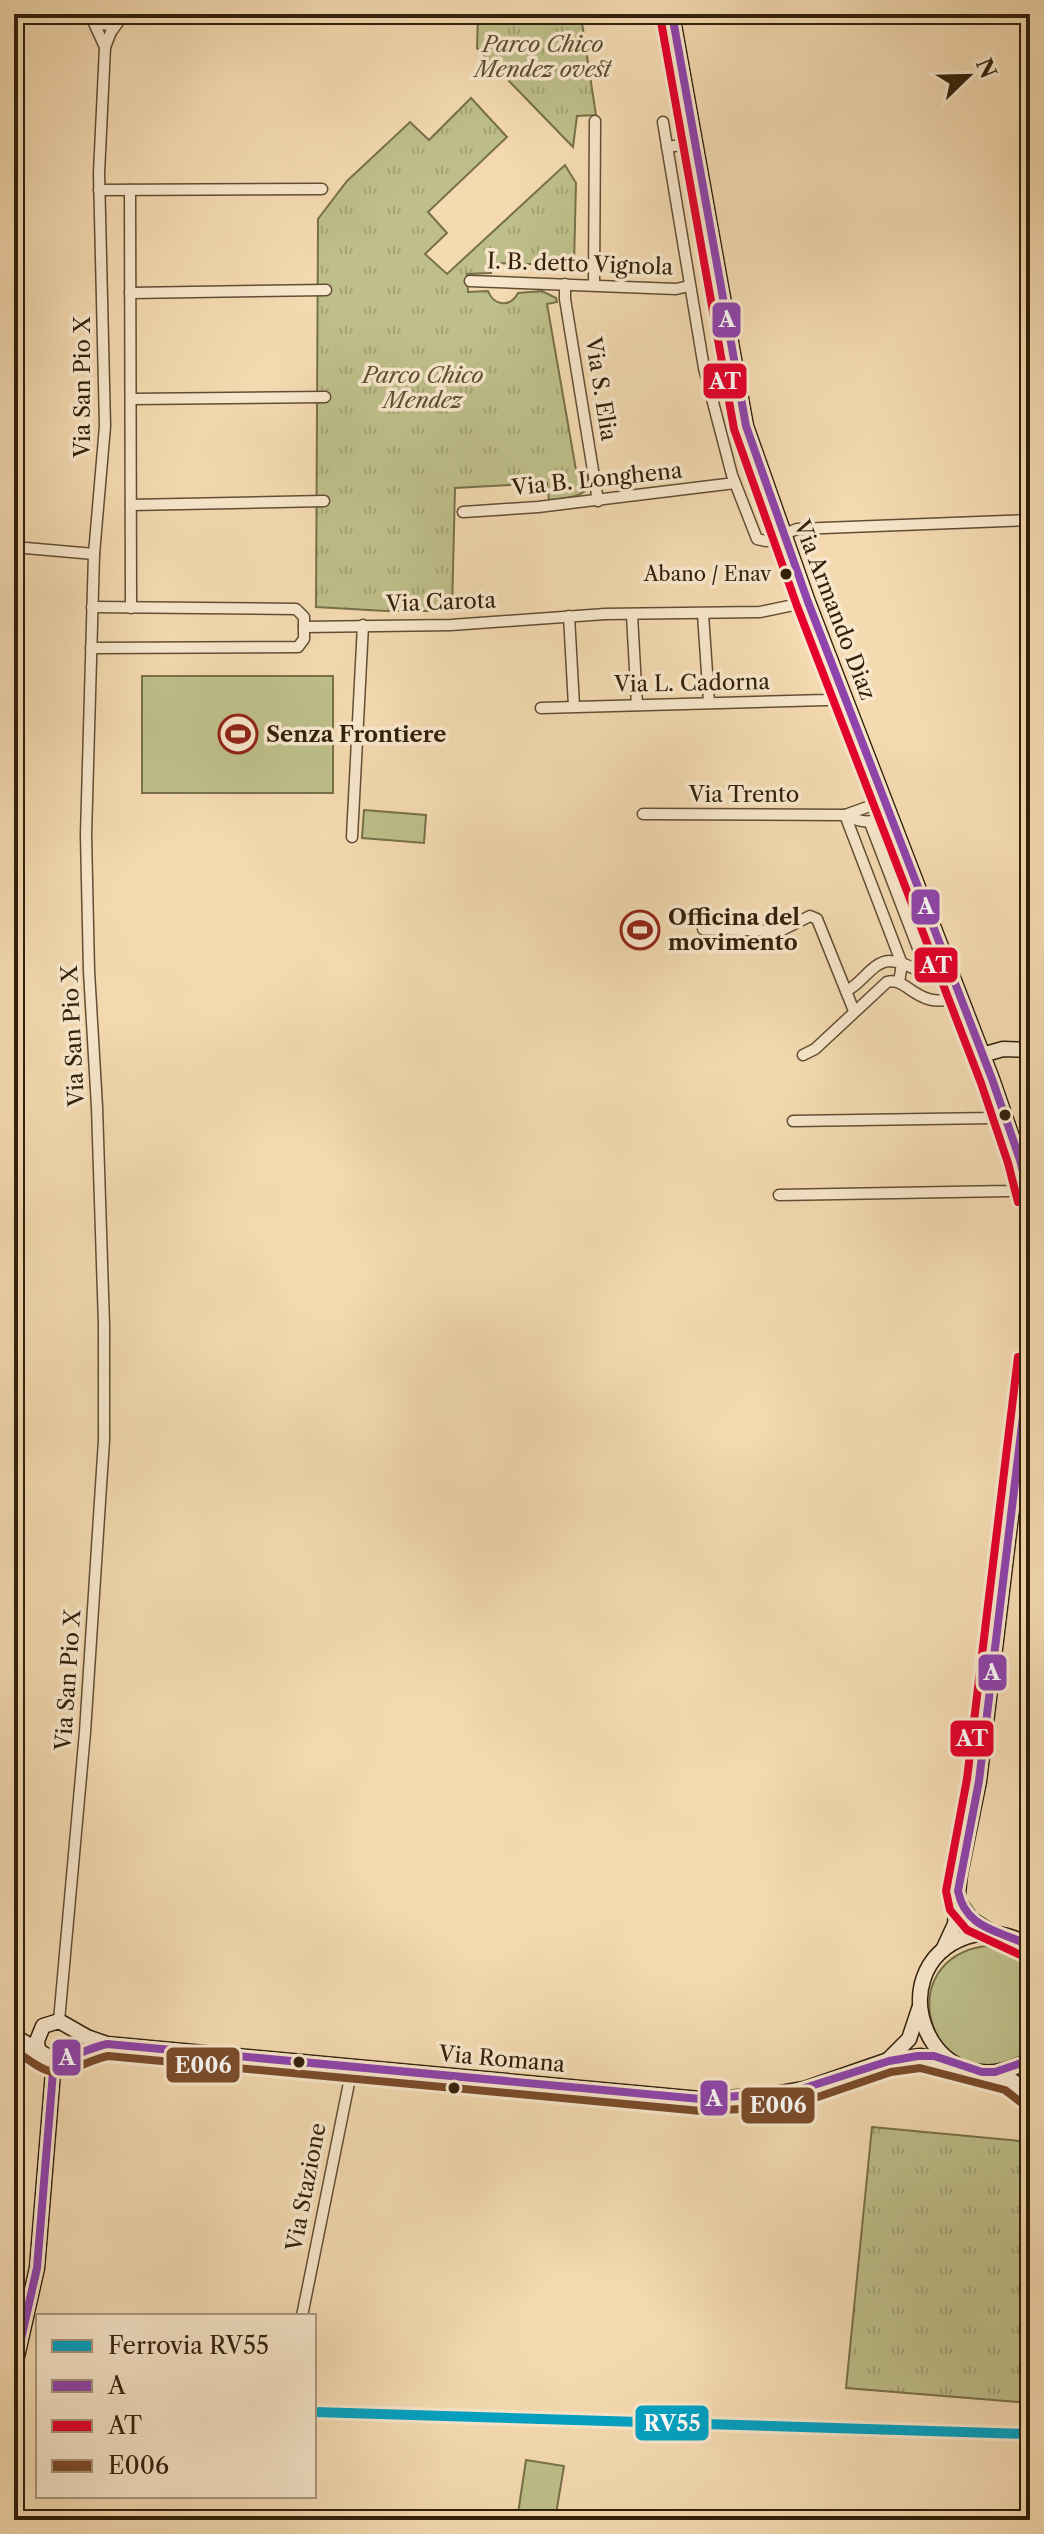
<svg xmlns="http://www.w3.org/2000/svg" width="1044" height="2534" font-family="'Libre Caslon Text',serif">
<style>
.grass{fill:#bebf8a;stroke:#78704a;stroke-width:2}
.park{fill:url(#park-tufts);stroke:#78704a;stroke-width:2}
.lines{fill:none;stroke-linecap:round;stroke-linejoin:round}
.street-casing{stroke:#624e34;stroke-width:13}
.secondary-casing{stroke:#32200b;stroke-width:17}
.street{stroke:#f8e7cc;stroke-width:10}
.secondary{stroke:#f8e7cc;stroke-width:14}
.bus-1-casing{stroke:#f8e7cc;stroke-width:14}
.bus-2-casing{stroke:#f8e7cc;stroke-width:14}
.bus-3-casing{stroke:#f8e7cc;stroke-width:14}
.bus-1{stroke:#8e44ad;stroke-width:8}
.bus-2{stroke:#e4002b;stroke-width:8}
.bus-3{stroke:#7a4b2a;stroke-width:8}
.rail-1-casing{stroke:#f8e7cc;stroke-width:16}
.rail-1{stroke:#02a2c4;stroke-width:10}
.bus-dot{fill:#32200b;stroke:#f8e7cc;stroke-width:3}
.labels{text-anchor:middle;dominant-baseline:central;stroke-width:7;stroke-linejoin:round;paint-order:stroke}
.bus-label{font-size:20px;fill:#32200b;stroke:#f8e7cc;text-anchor:end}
.park-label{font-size:22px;font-style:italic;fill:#5c5031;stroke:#f8e7cc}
.street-label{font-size:22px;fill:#32200b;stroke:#f8e7cc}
.poi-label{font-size:22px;font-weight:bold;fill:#32200b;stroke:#f8e7cc;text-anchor:start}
.line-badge{stroke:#f8e7cc;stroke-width:3}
.badge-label{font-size:22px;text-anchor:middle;font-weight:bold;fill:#fff}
</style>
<defs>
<pattern id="park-tufts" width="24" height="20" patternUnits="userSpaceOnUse" patternTransform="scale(2)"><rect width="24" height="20" fill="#bebf8a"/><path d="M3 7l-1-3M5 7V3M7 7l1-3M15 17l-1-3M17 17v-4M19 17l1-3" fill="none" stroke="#a4a476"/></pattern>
</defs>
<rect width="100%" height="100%" fill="#f4dab0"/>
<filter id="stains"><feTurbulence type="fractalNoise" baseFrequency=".0025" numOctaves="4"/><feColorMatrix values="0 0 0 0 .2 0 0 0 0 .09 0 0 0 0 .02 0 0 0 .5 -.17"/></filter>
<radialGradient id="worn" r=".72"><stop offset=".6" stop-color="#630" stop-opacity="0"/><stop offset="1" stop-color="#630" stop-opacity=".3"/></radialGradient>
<g class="grass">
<rect x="142" y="676" width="191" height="117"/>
<path d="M364,810l62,5 -2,28 -62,-5z"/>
<path d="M985,1946l23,3 22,13v88c-6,6 -14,8 -22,11 -80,30 -117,-101 -23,-115z"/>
<path d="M526,2460l38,6 -9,54h-38z"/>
</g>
<g class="park">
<path d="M478,14h182l3,7 -81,2 14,92 -19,1 -4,31 -96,-99z"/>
<path d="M471,98l36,39 -79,75 19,21 -22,21 22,20 118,-109 11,18 -2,82 -83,-2v10l-24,1 1,18 20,-1c6,15 22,17 30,2l24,-2 14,7 1,4 -10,2 29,166 10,3c11,25 -20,25 -37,27l-2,-17 -92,5 -3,123h-66l-70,-4 2,-388 29,-38 63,-59 19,18z"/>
<path d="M872,2127l158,15v261l-184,-15z"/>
</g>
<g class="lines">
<defs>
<g id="street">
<path d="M88,14c8,11 18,13 30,8"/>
<path d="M92,19l13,28"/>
<path d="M663,122l41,246 28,107 25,64 9,2 31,-12 233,-9"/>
<path d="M667,147l28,-4"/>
<path d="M99,190l223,-1"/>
<path d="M130,190l1,418"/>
<path d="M470,281l206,8 13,-3"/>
<path d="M565,284v15l33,202"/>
<path d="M594,285l1,-164"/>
<path d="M130,293l196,-3"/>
<path d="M131,399l194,-2"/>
<path d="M131,505l193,-4"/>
<path d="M463,512l75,-5 197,-24"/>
<path d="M14,547l80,7"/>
<path d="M703,614l6,88"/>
<path d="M632,615l5,90"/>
<path d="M569,616l5,90"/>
<path d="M304,627l147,-2 154,-11 155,-2 48,-10"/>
<path d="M91,648l207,-1 6,-8v-22l-8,-8 -204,-2"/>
<path d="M541,708l285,-8 17,-3"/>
<path d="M643,814l202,1 39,-14"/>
<path d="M845,815l57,149 -3,18"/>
<path d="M845,815c18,9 26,8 45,1"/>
<path d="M870,823l59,154"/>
<path d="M352,837l11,-212"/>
<path d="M703,929l77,2 30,-15 7,3 37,92"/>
<path d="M846,991c15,-6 26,-29 43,-30 23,0 34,21 63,14"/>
<path d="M803,1055l12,-6 72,-67c22,-6 30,31 73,14"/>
<path d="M793,1121l199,-3 12,-3"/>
<path d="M779,1195l229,-4 19,-5"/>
<path d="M59,2021l26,-289 19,-292v-115l-7,-218 -8,-136 -3,-136 8,-281 11,-128 -6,-253 6,-126 6,-15 13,-18"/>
<path d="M302,2316l50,-248"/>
</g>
<g id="secondary">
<path d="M672,14l74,412 62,176 184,477 28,81 10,39"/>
<path d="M982,1055l21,-6 27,1"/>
<path d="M958,1900l13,19 20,13"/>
<path d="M1030,1946c-20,-12 -41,-17 -64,-9 -91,33 -35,178 64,123"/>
<path d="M943,1950l12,-26 5,-50 19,-93 51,-423"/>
<path d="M14,2036l40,24 48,-15"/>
<path d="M38,2049l-1,-8 6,-15 16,-5 28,16 20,7 593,55 62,-3 42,-7 84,-29 33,-4 34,8"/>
<path d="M888,2060l21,-21 10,-30"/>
<path d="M994,2075l16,4 20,16"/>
<path d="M14,2370l23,-102 17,-208"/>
</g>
</defs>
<use href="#street" class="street-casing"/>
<use href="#secondary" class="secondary-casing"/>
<use href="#street" class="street"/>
<use href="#secondary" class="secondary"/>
<defs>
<g id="bus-1">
<path d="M672,14l74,412 62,176 184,477 28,81 10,39"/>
<path d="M1030,1358l-51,423 -21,110c8,39 42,39 72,55"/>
<path d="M14,2370l23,-102 17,-208c18,-2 35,-12 53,-16l593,55 92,-7 97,-31 29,-5h16l48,16h13l35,-12"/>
</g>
<g id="bus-2">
<path d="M660,16l74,413 63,177 184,477 27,80 10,39"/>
<path d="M1018,1357l-51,422 -21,112 4,19 17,20 58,27"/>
</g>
<path id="bus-3" d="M14,2050c11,7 26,20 39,22 15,2 38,-13 55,-16l593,55 62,-3 43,-7 85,-29 29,-4 85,22 18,14"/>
</defs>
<use href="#bus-1" class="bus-1-casing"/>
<use href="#bus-2" class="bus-2-casing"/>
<use href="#bus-3" class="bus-3-casing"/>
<use href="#bus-1" class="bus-1"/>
<use href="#bus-2" class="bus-2"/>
<use href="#bus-3" class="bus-3"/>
<defs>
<path id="rail-1" d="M314,2412l716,22"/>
</defs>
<use href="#rail-1" class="rail-1-casing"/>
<use href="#rail-1" class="rail-1"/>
</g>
<defs>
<symbol id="stadium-ring" viewBox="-11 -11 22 22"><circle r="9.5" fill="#f8e7cc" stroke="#8f2418" stroke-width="1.5"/><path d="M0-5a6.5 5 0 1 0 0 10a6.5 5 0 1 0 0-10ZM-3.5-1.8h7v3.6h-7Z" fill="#8f2418"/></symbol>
</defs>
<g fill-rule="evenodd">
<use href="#stadium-ring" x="216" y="712" width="44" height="44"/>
<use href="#stadium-ring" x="618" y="908" width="44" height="44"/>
</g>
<g class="bus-dot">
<circle cx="786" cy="574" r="7"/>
<circle cx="1005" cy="1115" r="7"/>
<circle cx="299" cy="2062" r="7"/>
<circle cx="454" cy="2088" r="7"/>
</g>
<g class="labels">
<g class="bus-label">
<text x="771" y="574">Abano / Enav</text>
</g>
<g class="park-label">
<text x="543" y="44">Parco Chico<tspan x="543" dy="25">Mendez ovest</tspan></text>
<text x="423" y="375">Parco Chico<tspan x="423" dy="25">Mendez</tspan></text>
</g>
<g class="street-label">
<text transform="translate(580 264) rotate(2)">I. B. detto Vignola</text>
<text transform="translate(82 387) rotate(-90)">Via San Pio X</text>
<text transform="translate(601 389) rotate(81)">Via S. Elia</text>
<text transform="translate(597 479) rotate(-6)">Via B. Longhena</text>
<text transform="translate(441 602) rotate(-2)">Via Carota</text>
<text transform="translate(835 610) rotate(69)">Via Armando Diaz</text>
<text transform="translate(692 683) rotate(-1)">Via L. Cadorna</text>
<text x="744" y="794">Via Trento</text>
<text transform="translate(73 1036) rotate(-93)">Via San Pio X</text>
<text transform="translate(68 1680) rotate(-86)">Via San Pio X</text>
<text transform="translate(502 2059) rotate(5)">Via Romana</text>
<text transform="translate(306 2187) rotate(-79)">Via Stazione</text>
</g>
<g class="poi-label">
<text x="266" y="734">Senza Frontiere</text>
<text x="668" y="917">Officina del<tspan x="668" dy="25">movimento</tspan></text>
</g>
</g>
<g class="line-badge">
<rect x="711" y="301" width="31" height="38" rx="8" fill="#8e44ad"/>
<rect x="702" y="362" width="46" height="38" rx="8" fill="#e4002b"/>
<rect x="910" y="888" width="31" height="38" rx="8" fill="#8e44ad"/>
<rect x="913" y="946" width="46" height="38" rx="8" fill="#e4002b"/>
<rect x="977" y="1653" width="31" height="39" rx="8" fill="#8e44ad"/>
<rect x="949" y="1719" width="46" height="39" rx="8" fill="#e4002b"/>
<rect x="51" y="2038" width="31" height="39" rx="8" fill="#8e44ad"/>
<rect x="165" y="2046" width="76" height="38" rx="8" fill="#7a4b2a"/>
<rect x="699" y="2079" width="30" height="38" rx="8" fill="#8e44ad"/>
<rect x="740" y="2086" width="76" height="39" rx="8" fill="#7a4b2a"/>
<rect x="634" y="2404" width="76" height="38" rx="8" fill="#02a2c4"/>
</g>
<g class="badge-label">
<text x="727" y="327">A</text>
<text x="725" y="389">AT</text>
<text x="926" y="914">A</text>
<text x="936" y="973">AT</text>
<text x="992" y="1680">A</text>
<text x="972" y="1746">AT</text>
<text x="67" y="2065">A</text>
<text x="203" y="2073">E006</text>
<text x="714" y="2106">A</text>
<text x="778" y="2113">E006</text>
<text x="672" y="2431">RV55</text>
</g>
<rect width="1044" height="2534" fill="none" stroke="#f4dab0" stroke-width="48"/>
<rect x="16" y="16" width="1012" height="2502" fill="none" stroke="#32200b" stroke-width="4"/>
<rect x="24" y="24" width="996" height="2486" fill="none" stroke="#32200b" stroke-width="2"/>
<rect x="36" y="2314" width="280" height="184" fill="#f8e7cc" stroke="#a9977f" stroke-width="2"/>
<rect x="52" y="2340" width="40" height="12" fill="#02a2c4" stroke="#a9977f" stroke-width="2"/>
<text x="108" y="2354" font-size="24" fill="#32200b">Ferrovia RV55</text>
<rect x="52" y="2380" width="40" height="12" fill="#8e44ad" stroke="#a9977f" stroke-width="2"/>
<text x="108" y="2394" font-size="24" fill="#32200b">A</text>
<rect x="52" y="2420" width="40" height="12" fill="#e4002b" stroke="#a9977f" stroke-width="2"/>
<text x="108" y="2434" font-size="24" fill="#32200b">AT</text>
<rect x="52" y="2460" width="40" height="12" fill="#7a4b2a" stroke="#a9977f" stroke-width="2"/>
<text x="108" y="2474" font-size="24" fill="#32200b">E006</text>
<g transform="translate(968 76) rotate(67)" stroke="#f8e7cc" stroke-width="6" paint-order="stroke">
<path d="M0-6L14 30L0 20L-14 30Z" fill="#32200b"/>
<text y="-12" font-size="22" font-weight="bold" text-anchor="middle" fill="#32200b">N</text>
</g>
<rect width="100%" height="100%" filter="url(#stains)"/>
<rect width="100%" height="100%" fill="url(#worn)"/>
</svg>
